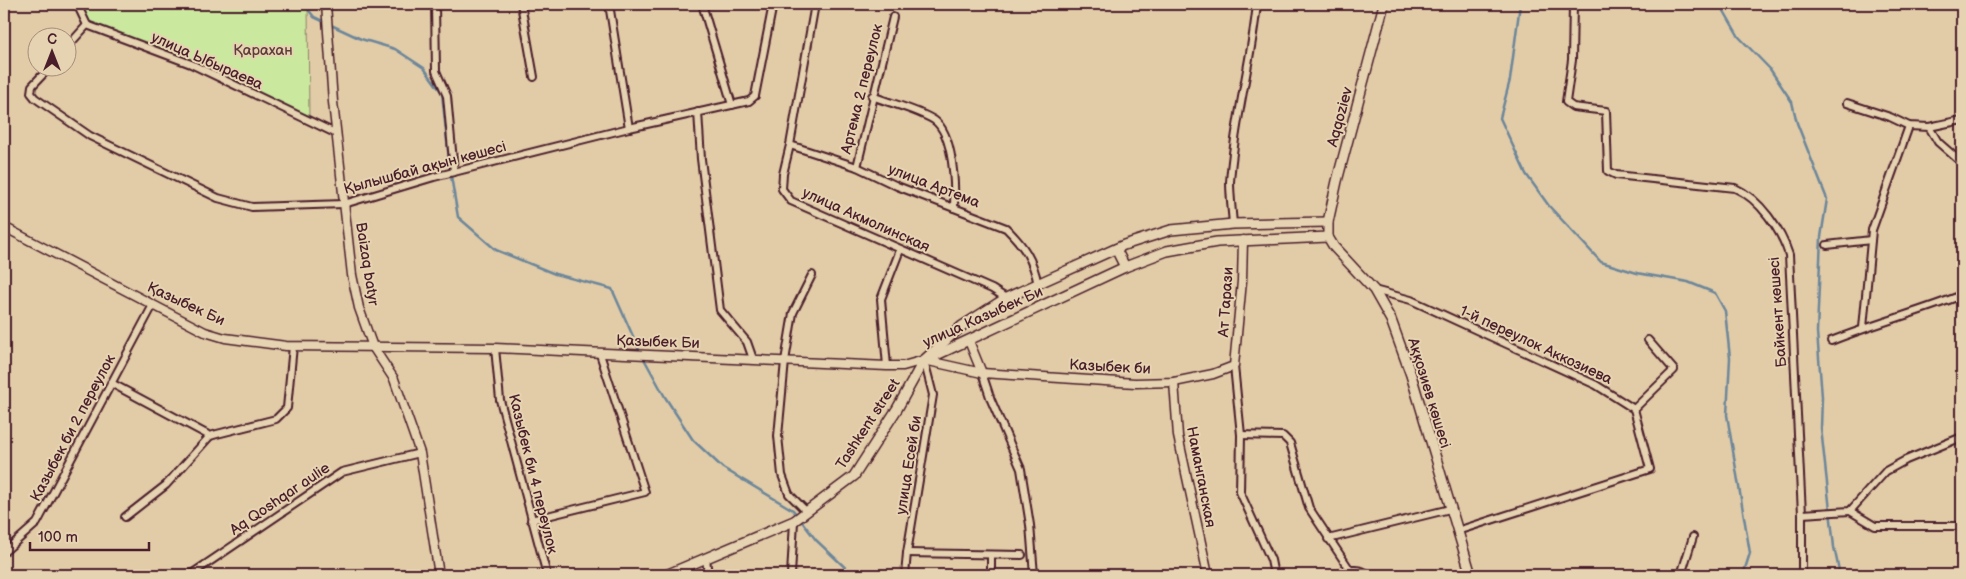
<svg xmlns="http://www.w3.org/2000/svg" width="1966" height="579" font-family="'Balsamiq Sans',sans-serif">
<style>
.park{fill:#cbe89f;stroke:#8a8465}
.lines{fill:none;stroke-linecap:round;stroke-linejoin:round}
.stream{stroke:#6c8699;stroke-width:2.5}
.minor-casing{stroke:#4a1f2b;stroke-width:10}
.tertiary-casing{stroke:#4a1f2b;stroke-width:11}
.secondary-casing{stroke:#4a1f2b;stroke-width:12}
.minor{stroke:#e6d3b1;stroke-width:6}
.tertiary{stroke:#e6d3b1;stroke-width:8}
.secondary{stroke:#e6d3b1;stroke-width:9}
.labels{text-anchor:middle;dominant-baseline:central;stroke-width:4;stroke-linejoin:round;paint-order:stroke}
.park-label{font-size:15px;fill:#5d3d3c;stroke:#e6d3b1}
.street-label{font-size:15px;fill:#4a1f2b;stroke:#e6d3b1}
</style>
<rect width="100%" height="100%" fill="#e2cca8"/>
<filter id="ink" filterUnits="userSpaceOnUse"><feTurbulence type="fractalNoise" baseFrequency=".02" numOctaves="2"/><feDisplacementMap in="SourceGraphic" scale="10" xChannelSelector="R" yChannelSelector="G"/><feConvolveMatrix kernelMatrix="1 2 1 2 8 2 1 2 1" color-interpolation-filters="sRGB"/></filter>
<g filter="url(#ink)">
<path class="park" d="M81,4h227l1,115 -225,-99z"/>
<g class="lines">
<g class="stream">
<path d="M304,4l10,13 47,22 34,10 29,19 18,25 8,77 8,47 38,33 59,24 57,15 28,63"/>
<path d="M1520,4l-10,76 -10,38 26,56 23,32 52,56 36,11 51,9 27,11 10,18 5,47 -3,57 23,138 -7,22"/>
<path d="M1720,4l19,33 31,32 22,33 5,21 30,76 -6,38 -4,95 5,65 -1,31 13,119 6,28"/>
<path d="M643,357l22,40 28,43 30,28 70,42 23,30 37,35"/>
</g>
<defs>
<g id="minor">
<path d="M77,4l10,21 104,39 146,70"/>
<path d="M435,4l1,67 11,25 7,76"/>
<path d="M521,4l13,73"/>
<path d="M609,4l20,124"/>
<path d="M702,4l30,101"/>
<path d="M815,4l-25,141 -7,29 -1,15 9,12 201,88 14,9"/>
<path d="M1573,4l-1,56 -6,42 7,5 33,4 2,60 8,4 119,13c25,11 46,42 54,67l13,259v61"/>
<path d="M68,46l19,-21"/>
<path d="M49,68l-17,18 -1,7 4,5 55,38 128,62 34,9 92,-3 90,-27 195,-49 120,-27 6,-5 18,-92"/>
<path d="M872,96c20,8 44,13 62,24 20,14 21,66 20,88"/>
<path d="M1847,103l43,14 19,9 20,1 9,15 24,21"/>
<path d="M698,112l3,47 19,151 27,32 6,17"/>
<path d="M1929,127l33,-7"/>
<path d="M790,145l67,22 40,19 109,42c18,18 27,31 32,57"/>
<path d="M857,167l36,-150"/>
<path d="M1233,224c-1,-13 -3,-28 -3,-42 4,-60 21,-118 27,-178"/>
<path d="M1827,245l44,-5"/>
<path d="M1374,290l37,10 185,85 38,24 16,60 -193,62"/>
<path d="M1863,328l9,-98 37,-104"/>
<path d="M1831,341c43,-17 88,-29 131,-46"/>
<path d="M495,348l5,52 47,175"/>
<path d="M887,366l-6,-67 19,-49"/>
<path d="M1234,366l7,69 -1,57 31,68 3,15"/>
<path d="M982,373l9,27 30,69 9,56 4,50"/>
<path d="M111,383l99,53 7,-2 59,-15 11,-11 6,-62"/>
<path d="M1634,409l40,-39 -26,-30"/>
<path d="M1241,435l42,1 7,7 19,65 41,62"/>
<path d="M806,511l-17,-17 -7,-19 -4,-39 7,-75 8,-48 19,-38"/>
<path d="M1850,511l25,15h87"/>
<path d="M1802,514l48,-3 36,-40 20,-11 56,-23"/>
<path d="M125,517l41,-32 44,-49"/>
<path d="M531,520l114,-28 -45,-138"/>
<path d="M1328,539l122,-30"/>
<path d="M4,552l33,-29 116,-218"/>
<path d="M907,553l115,2"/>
<path d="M706,558l2,17"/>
<path d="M190,575l152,-103 78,-19"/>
<path d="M791,575l3,-54"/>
<path d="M905,575l2,-22 26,-158 -9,-35"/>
<path d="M991,575v-19"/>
<path d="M1336,575c11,-4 22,-9 33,0"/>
<path d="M1681,575l12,-38"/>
</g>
<g id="tertiary">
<path d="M326,4l7,98 19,173 7,33 14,39 21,32 26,74 19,122"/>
<path d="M4,227l201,105 20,6 61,8 209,2 392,18h16l21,-6 58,13 153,10 39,-1 39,-8 21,-8 8,-85 1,-41"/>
<path d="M969,341l13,32"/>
<path d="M1174,382l4,54 30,139"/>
</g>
<g id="secondary">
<path d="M1328,237l6,10 40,43 17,30 20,55 60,200"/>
<path d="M1328,237v-15l9,-41 47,-177"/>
<path d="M1116,249l9,18"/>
<path d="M926,360l199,-93 42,-16 50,-9 111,-5"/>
<path d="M666,575l128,-54 60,-45 43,-67 27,-49 38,-34 44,-28 118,-53 47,-15 62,-6 95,-2"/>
</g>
</defs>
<use href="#minor" class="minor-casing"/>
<use href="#tertiary" class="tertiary-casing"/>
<use href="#secondary" class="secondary-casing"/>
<use href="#minor" class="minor"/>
<use href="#tertiary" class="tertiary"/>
<use href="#secondary" class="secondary"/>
</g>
</g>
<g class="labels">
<g class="park-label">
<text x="263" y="50">Қарахан</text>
</g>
<g class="street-label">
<text transform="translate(207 61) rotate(24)">улица Ыбыраева</text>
<text transform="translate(862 89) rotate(-76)">Артема 2 переулок</text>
<text transform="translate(1340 117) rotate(-75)">Aqqoziev</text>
<text transform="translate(425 168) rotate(-15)">Қылышбай ақын көшесі</text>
<text transform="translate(934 186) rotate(21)">улица Артема</text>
<text transform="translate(866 220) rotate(24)">улица Акмолинская</text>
<text transform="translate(367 264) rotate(81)">Baizaq batyr</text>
<text transform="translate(1226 302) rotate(-86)">Ат Тарази</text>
<text transform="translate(186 304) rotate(25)">Қазыбек Би</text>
<text transform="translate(1778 312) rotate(-94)">Байкент көшесі</text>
<text transform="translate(983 317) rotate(-24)">улица Казыбек Би</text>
<text transform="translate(658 342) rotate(2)">Қазыбек Би</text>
<text transform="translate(1536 345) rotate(25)">1-й переулок Аккозиева</text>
<text transform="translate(1110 367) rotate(3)">Казыбек би</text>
<text transform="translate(1429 393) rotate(73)">Аққозиев көшесі</text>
<text transform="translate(868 424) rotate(-57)">Tashkent street</text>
<text transform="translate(73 428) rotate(-62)">Казыбек би 2 переулок</text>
<text transform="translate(909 465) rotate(-81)">улица Есей би</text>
<text transform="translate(533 474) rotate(76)">Казыбек би 4 переулок</text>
<text transform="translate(1201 477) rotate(79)">Наманганская</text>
<text transform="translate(280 499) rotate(-34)">Aq Qoshqar aulie</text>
</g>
</g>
<rect width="1966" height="579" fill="none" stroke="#e6d3b1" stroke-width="20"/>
<rect x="10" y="10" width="1946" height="559" fill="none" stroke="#4a1f2b" stroke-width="2" filter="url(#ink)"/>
<g transform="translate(52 52)"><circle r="24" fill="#e6d3b1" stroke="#a88b7b"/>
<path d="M0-4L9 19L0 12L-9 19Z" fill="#4a1f2b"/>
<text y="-8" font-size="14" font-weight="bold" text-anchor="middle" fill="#4a1f2b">С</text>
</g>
<path d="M30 542v8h119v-8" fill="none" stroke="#4a1f2b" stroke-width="2.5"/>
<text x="38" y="542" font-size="15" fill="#4a1f2b" stroke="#e6d3b1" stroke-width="4" paint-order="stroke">100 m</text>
</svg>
